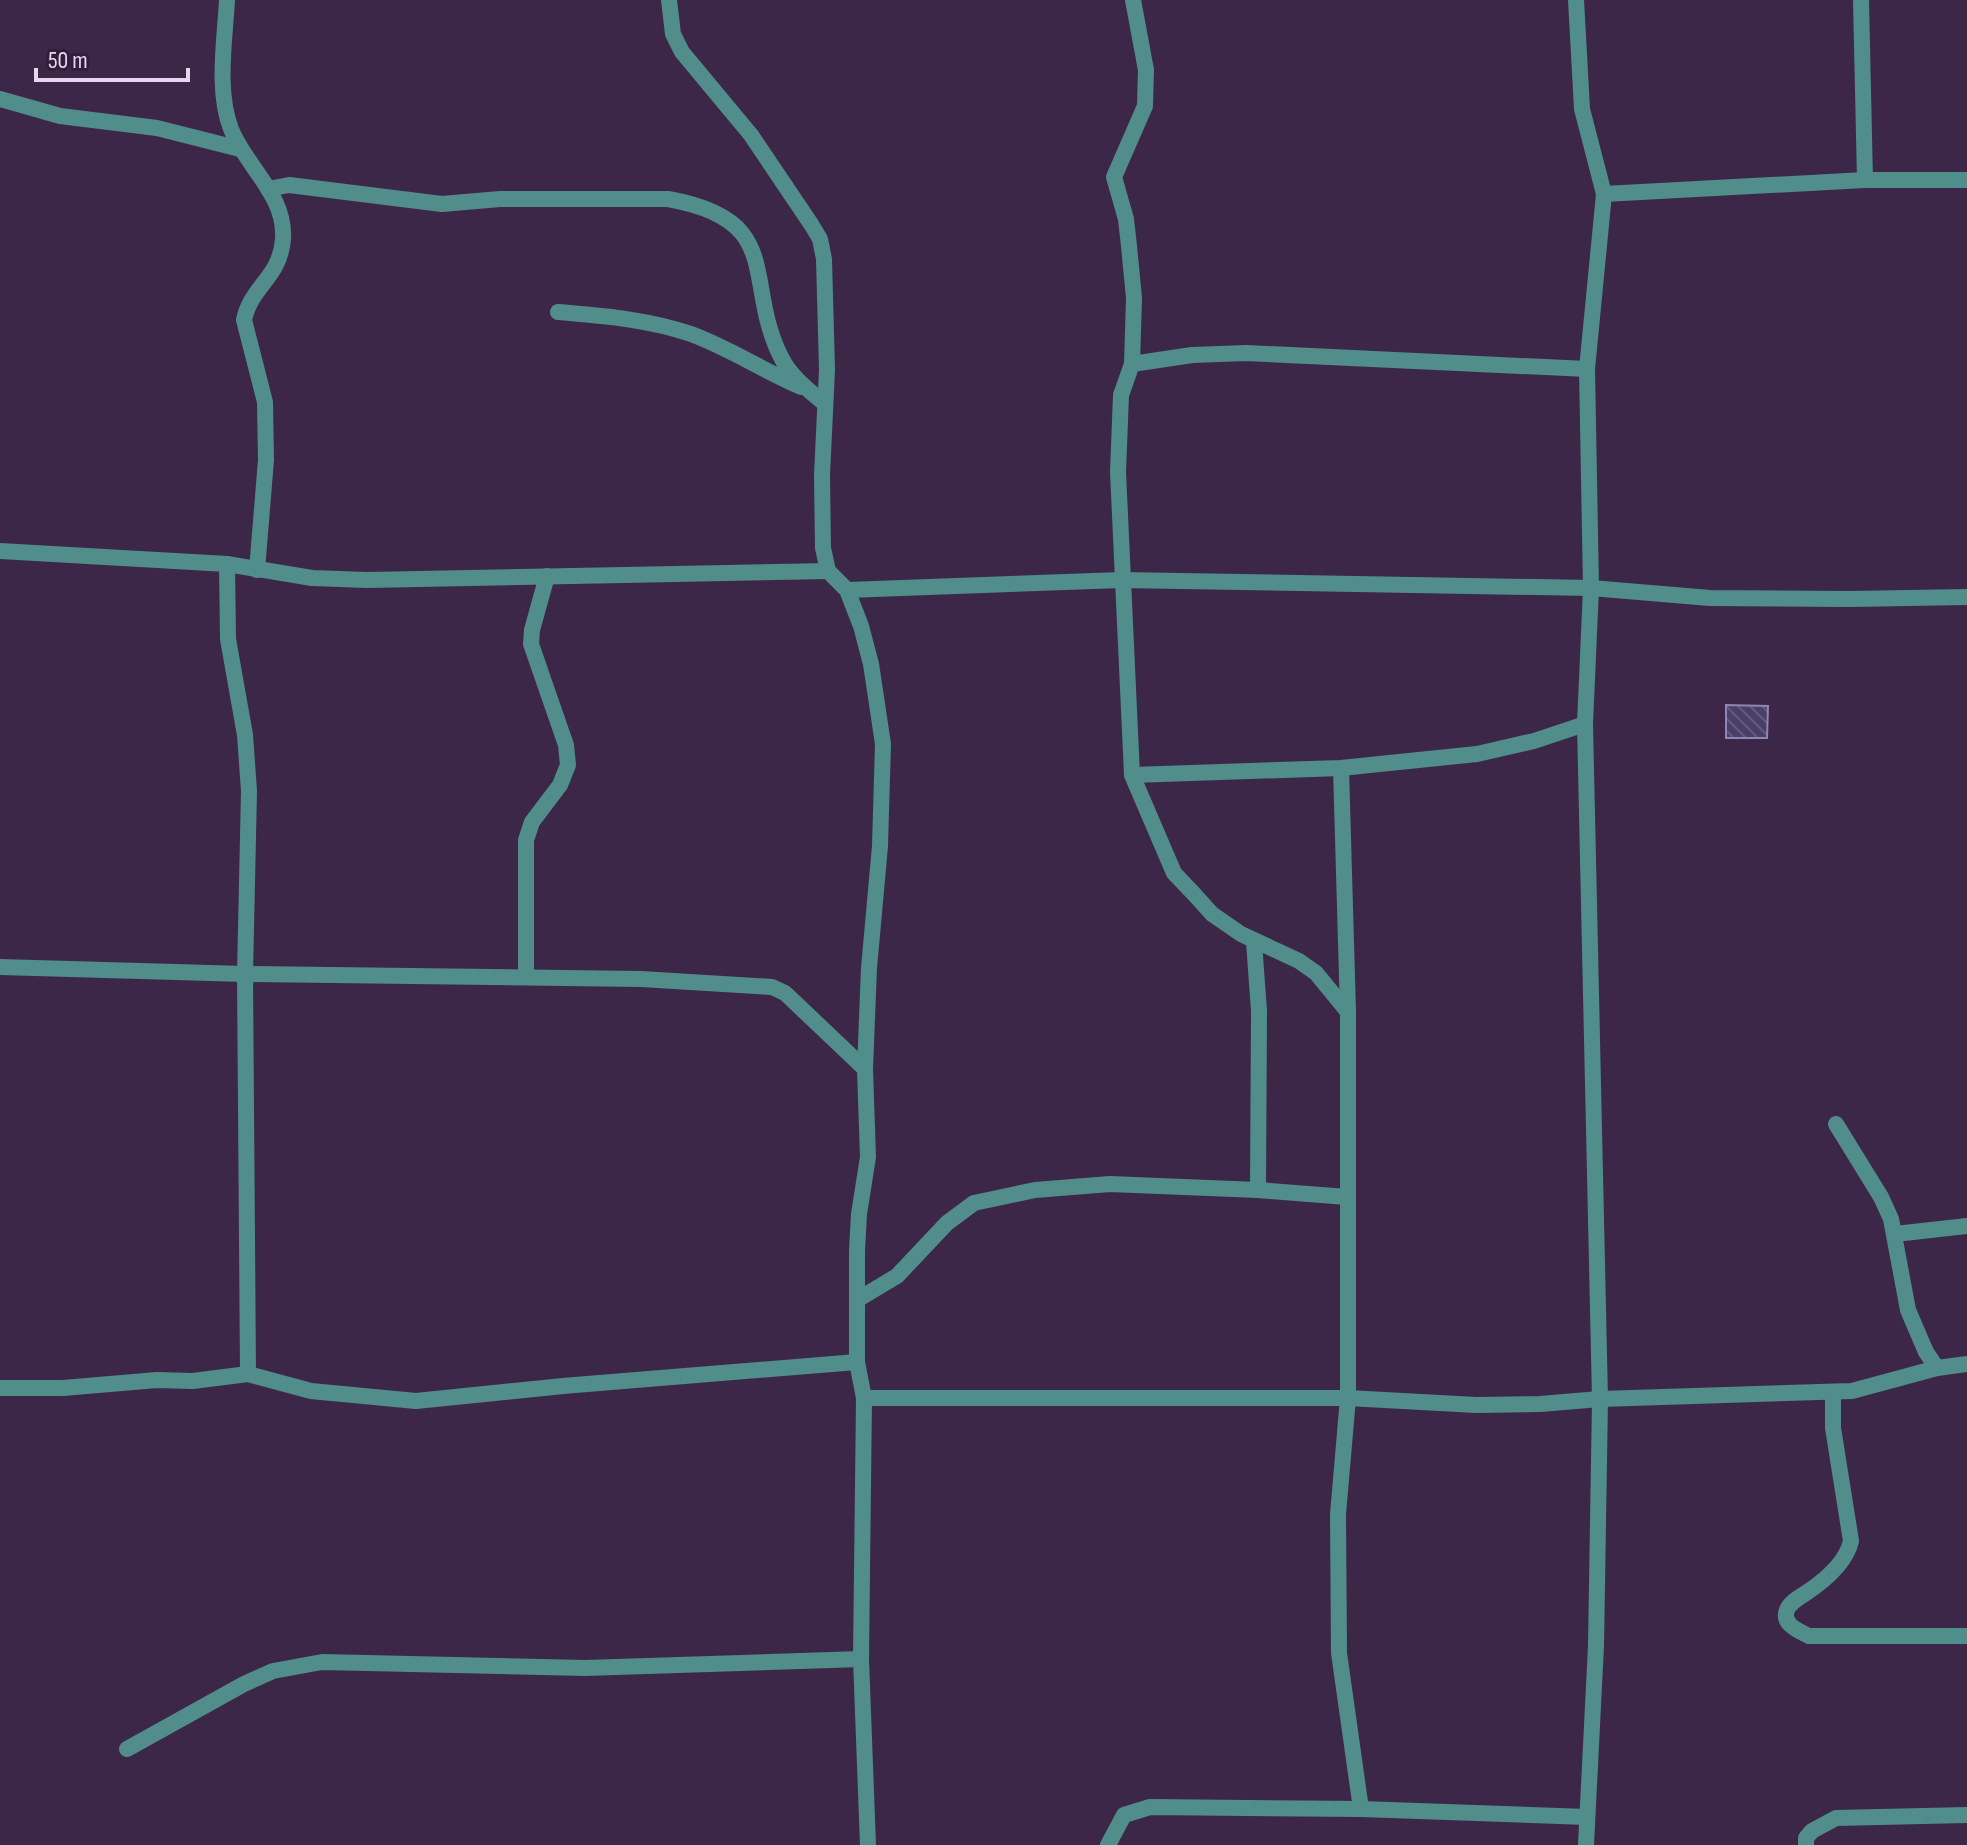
<svg xmlns="http://www.w3.org/2000/svg" width="1967" height="1845" font-family="'Sofia Sans Condensed',sans-serif">
<style>
.building{fill:url(#building-back-hatch);stroke:#8e86b3;stroke-width:2}
.lines{fill:none;stroke-linecap:round;stroke-linejoin:round}
.minor{stroke:#518d8b;stroke-width:16}
</style>
<defs>
<pattern id="building-back-hatch" width="6" height="6" patternUnits="userSpaceOnUse" patternTransform="scale(2)"><rect width="6" height="6" fill="#484067"/><path d="M-1 5l2 2M0 0l6 6M5-1l2 2" fill="none" stroke="#625b7d"/></pattern>
</defs>
<rect width="100%" height="100%" fill="#3d2749"/>
<path class="building" d="M1726,705l42,1 -1,32h-41z"/>
<g class="lines">
<g class="minor">
<path d="M227,0c-2,40 -11,90 4,129 15,38 55,66 52,110 -3,39 -32,47 -39,81l21,82 1,58 -9,110"/>
<path d="M669,0l4,34 9,18 69,83 60,89 9,15 4,20 3,111 -5,105 1,73 5,23 19,19 14,36 10,38 12,80 -3,102 -11,122 -4,101 3,88 -9,57 -2,37v111l7,36 -3,261 7,186"/>
<path d="M1576,0l6,109 22,85 -17,175 4,219 -6,136 15,675 -4,247 -10,199"/>
<path d="M1861,0l4,180"/>
<path d="M0,99l60,17 97,12 83,21"/>
<path d="M268,189l21,-4 153,19 58,-5h168c119,21 74,83 114,160 9,18 28,32 43,45"/>
<path d="M1604,194l261,-14h102"/>
<path d="M558,312c45,4 89,7 133,22 38,14 73,37 110,53"/>
<path d="M1132,364l2,-66 -5,-52 -3,-27 -12,-42 31,-71 1,-36 -13,-70"/>
<path d="M0,551l227,13 85,14 55,2 461,-9"/>
<path d="M227,564l1,75 17,96 4,56 -4,183 3,400 63,17 105,10 147,-15 294,-24"/>
<path d="M847,590l274,-10 470,8 119,10 140,1 117,-2"/>
<path d="M1341,768l7,244"/>
<path d="M1132,775l209,-7 136,-14 57,-13 51,-17"/>
<path d="M1254,942l5,69 -1,179"/>
<path d="M0,967l245,7 396,5 131,8 13,6 80,76"/>
<path d="M526,977v-137l6,-18 28,-37 8,-20 -2,-20 -35,-101 1,-14 15,-54"/>
<path d="M1836,1124l45,73 10,22 17,91 18,42 11,16"/>
<path d="M1895,1234l72,-8"/>
<path d="M857,1300l40,-24 50,-53 27,-20 61,-13 75,-6 148,6 89,7"/>
<path d="M0,1388h63l94,-8 36,1 55,-7"/>
<path d="M1833,1393v35l18,113c-5,22 -27,40 -45,52 -6,4 -16,9 -19,17 -6,14 12,21 22,26h158"/>
<path d="M864,1398h484l128,7 64,-1 60,-5 252,-8 85,-23 30,-4"/>
<path d="M127,1749l117,-65 29,-13 49,-9 263,6 276,-9"/>
<path d="M1361,1809l-22,-156 -1,-139 10,-116v-386l-32,-39 -17,-12 -58,-27 -29,-20 -18,-20 -20,-21 -42,-98 -14,-303 3,-77 11,-31 60,-9 54,-2 341,16"/>
<path d="M1108,1845l16,-30 26,-8 211,2 226,8"/>
<path d="M1806,1845v-7l6,-7 24,-13 131,-3"/>
</g>
</g>
<path d="M36 68v12h152v-12" fill="none" stroke="#e5d7ed" stroke-width="4"/>
<text x="48" y="68" font-size="24" fill="#e5d7ed" stroke="#321d3f" stroke-width="6" paint-order="stroke">50 m</text>
</svg>
